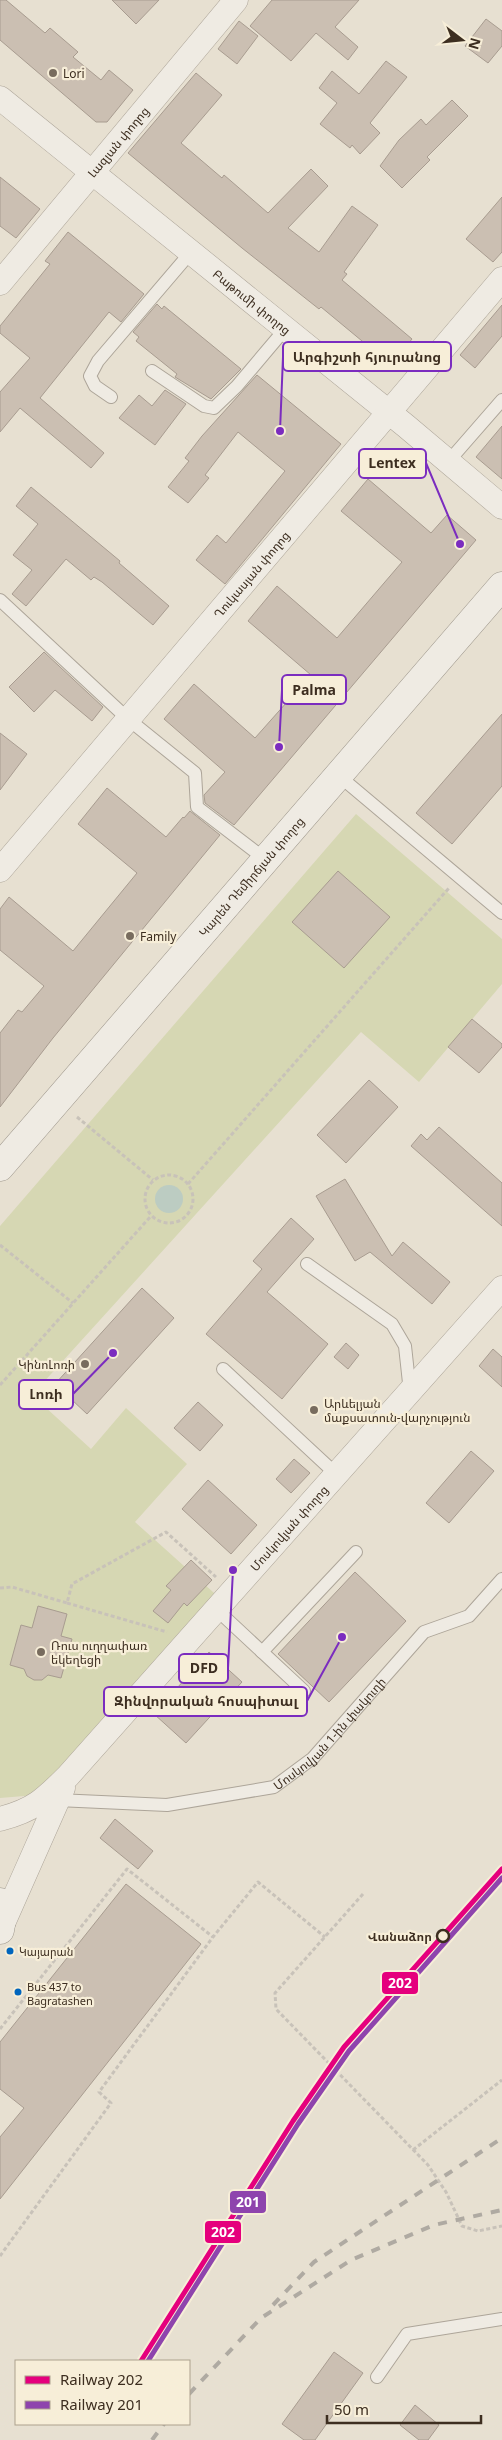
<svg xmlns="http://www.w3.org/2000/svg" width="502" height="2440" font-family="Georgia,'Noto Sans Armenian',serif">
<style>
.green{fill:#d6d7b3}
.water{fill:#bcccc2}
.building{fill:#cbbfb2;stroke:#a89c90}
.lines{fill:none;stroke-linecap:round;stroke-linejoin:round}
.lane-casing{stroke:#ada599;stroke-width:14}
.street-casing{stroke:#ada599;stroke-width:25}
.secondary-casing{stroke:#9c958a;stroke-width:29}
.path{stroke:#c8c2b9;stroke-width:3;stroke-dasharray:4 2.5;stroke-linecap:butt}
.lane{stroke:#efebe3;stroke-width:12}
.street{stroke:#efebe3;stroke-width:24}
.secondary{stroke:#efebe3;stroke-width:28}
.rail{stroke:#afaaa2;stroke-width:4;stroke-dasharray:9 9;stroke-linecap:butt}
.rail-1-casing{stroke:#f7eed8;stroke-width:9}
.rail-2-casing{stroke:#f7eed8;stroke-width:9}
.rail-1{stroke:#e5007d;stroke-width:5}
.rail-2{stroke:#8e44ad;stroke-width:5}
.poi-dot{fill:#786c5e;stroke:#f7eed8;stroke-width:2}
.stop-dot{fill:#f7eed8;stroke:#3d2e20;stroke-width:2.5}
.bus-dot{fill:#0065bd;stroke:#f7eed8;stroke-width:2}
.labels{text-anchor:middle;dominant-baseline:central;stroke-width:4.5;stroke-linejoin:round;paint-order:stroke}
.bus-label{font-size:11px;fill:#3d2e20;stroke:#f7eed8;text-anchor:start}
.poi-label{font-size:12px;fill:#3d2e20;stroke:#f7eed8;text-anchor:start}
.street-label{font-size:12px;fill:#3d2e20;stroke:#f7eed8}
.stop-label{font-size:12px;font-weight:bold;fill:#3d2e20;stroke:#f7eed8;text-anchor:end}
.leader{fill:none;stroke:#7b2cbf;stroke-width:2}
.callout-dot{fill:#7b2cbf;stroke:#f7eed8;stroke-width:2}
.callout{fill:#f7eed8;stroke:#7b2cbf;stroke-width:2}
.callout-label{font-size:14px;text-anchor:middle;font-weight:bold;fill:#3d2e20}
.line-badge{stroke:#f7eed8;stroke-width:2}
.badge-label{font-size:14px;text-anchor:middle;font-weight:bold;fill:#fff}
</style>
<rect width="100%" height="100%" fill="#e7e0d1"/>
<path class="green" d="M356,814l146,125v45l-83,98 -58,-50 -329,363 59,54 35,-41 61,56 -52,58 88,79 -187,194 -36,3v-572z"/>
<circle class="water" cx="169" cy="1199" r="14"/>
<g class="building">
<path d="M0,0h6l39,33 5,-5 28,24 -5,5 28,23 8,-10 24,20 -26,32h-11l-96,-82z"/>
<path d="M112,0h47l-23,24z"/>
<path d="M272,0h87l-24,27 23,20 -10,13 -32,-27 -25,28 -41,-35z"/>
<path d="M486,19l16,12v15l-14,17 -23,-17z"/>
<path d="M239,21l19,15 -21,28 -19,-15z"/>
<path d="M386,61l21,16 -37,46 10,10 -20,21 -8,-9 -2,3 -30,-24 17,-21 -18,-15 13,-17 27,23z"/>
<path d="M196,73l26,22 -41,48 41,35 2,-3 44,38 43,-44 17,17 -40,42 31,24 33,-46 26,19 -34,47 3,2 -5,6 70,59 -21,26 -70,-58 -2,2 -77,-61 -114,-95z"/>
<path d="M452,100l16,16 -41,41 3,3 -28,28 -22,-22 19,-26 22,-21 5,6z"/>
<path d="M0,177l40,32 -24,29 -16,-12z"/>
<path d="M502,197v55l-9,10 -27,-23z"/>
<path d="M68,232l76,62 -23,28 -12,-10 -69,86 64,55 -13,15 -71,-60 -20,24v-40l30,-34 -30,-25v-7l50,-62 -5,-3z"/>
<path d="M157,304l5,5 2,-3 77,63 -30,30 -36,-22 2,-3 -41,-33 3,-4 -6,-5z"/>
<path d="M502,305v31l-27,32 -15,-13z"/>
<path d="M257,375l84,69 -116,140 -29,-24 21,-25 9,8 59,-72 -47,-39 -33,43 4,3 -21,25 -20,-16 21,-26 -4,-3 17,-22z"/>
<path d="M165,390l21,14 -31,41 -36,-27 20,-23 13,11z"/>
<path d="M502,426v53l-26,-22z"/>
<path d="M368,479l63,54 16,-18 29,25 -242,285 -29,-22 -1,-8 21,-23 -61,-53 30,-35 61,54 56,-63 -63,-54 29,-35 60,52 65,-76 -61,-51z"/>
<path d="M31,487l89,74 -1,2 50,43 -16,19 -51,-43 -8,-5 -3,3 -25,-21 -40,47 -14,-12 20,-24 -19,-15 25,-31 -22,-18z"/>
<path d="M44,652l59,55 -11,14 -37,-31 -21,22 -25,-25z"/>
<path d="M502,714v72l-50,58 -36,-31z"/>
<path d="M0,733l27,21 -27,36z"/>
<path d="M107,788l59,49 17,-20 1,1 6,-7 30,24 -167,203 -53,69v-74l18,-23 4,2 22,-26 -44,-36v-41l9,-12 64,54 64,-78 -59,-49z"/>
<path d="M338,871l52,46 -46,51 -52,-46z"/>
<path d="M472,1019l30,25v3l-23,26 -31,-26z"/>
<path d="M369,1080l29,27 -52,56 -29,-28z"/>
<path d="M439,1127l63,56v43l-91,-80 10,-12 6,6z"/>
<path d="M345,1179l47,77 11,-14 47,40 -18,22 -62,-52 -15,9 -39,-65z"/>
<path d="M291,1218l23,21 -47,53 61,52 -46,55 -76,-65 56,-65 -9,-8z"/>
<path d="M142,1288l32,30 -87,96 -32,-30z"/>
<path d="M346,1343l13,12 -11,14 -14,-12z"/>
<path d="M493,1349l9,8v30l-23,-21z"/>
<path d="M198,1402l25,23 -23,26 -26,-23z"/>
<path d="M471,1451l23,20 -45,52 -23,-20z"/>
<path d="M294,1459l16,14 -19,20 -15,-14z"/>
<path d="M208,1480l49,45 -26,29 -49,-45z"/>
<path d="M191,1560l21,20 -25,26 -3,-3 -16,20 -15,-12 18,-21 -5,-4z"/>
<path d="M355,1572l51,49 -77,81 -51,-48z"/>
<path d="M38,1606l29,8 -6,22 11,3 -11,39 -13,-3 -6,5h-8l-7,-4 -3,-7 -14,-4 11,-40 11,3z"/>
<path d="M209,1652l33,30 -56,61 -32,-29z"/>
<path d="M115,1819l38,32 -15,18 -38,-31z"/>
<path d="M126,1884l75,60 -201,255v-62l24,-29 -24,-19v-47z"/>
<path d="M334,2352l29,21 -48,67h-11l-22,-16z"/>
<path d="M415,2405l24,20 -11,15h-9l-19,-15z"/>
</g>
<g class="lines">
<defs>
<g id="lane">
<path d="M152,371l52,35 10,2 23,-22 49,-58"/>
<path d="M111,397l-16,-11 -5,-10 8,-15 93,-109"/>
<path d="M448,462l54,-62"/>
<path d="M0,600l128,119 67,54 2,34 68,52"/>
<path d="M338,775l164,138"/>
<path d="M307,1264l85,60 13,22 5,46"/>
<path d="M223,1369l113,105"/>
<path d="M216,1609l88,82"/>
<path d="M262,1652l94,-100"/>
<path id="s1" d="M57,1800l110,5 107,-18 39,-29 111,-126 45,-16 33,-37"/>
<path d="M377,2377l30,-43 95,-15"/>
</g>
<g id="street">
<path id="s2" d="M0,98l406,328 96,81"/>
<path id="s3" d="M0,283l236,-283"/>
<path id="s4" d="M0,870l502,-591"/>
<path id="s5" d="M0,1819c34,-9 44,-19 68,-43l434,-488"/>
<path d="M1,1928l62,-140"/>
</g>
<g id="secondary">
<path id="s6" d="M0,1167l502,-581"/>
<path d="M0,1902l3,11 -3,17"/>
</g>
</defs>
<use href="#lane" class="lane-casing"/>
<use href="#street" class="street-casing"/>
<use href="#secondary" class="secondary-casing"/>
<g class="path">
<path d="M77,1117l76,63"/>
<circle cx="169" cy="1199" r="24"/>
<path d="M188,1184l261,-296"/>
<path d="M0,1245l73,58"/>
<path d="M0,1385l151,-169"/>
<path d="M0,1588l12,-1 55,16 5,-19 94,-52 50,45"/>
<path d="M67,1603l100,29"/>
<path d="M363,1894l-88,99 1,16 152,156 18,27 16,34 16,5 24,-5"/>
<path d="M0,2029l127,-160 86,68"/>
<path d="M413,2150l89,-70"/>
<path d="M0,2256l111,-153 -12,-11 114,-155 45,-55 67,55"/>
</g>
<use href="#lane" class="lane"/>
<use href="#street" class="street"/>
<use href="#secondary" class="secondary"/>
<g class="rail">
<path d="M273,2305l41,-43 188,-124"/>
<path d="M189,2394l72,-76 90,-58 83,-35 68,-15"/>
<path d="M152,2440l12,-16"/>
</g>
<defs>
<path id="rail-1" d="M141,2361l152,-240 51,-74 158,-178"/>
<path id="rail-2" d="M148,2361l150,-237 51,-73 153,-173"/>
</defs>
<use href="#rail-1" class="rail-1-casing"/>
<use href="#rail-2" class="rail-2-casing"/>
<use href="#rail-1" class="rail-1"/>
<use href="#rail-2" class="rail-2"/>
</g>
<g class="poi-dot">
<circle cx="53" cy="73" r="5"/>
<circle cx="130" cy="936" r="5"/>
<circle cx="85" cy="1364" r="5"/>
<circle cx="314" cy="1410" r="5"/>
<circle cx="41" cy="1652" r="5"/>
</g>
<circle class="stop-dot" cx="443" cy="1936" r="6"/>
<g class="bus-dot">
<circle cx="10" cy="1951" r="4.5"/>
<circle cx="18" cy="1992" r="4.5"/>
</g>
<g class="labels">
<g class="bus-label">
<text x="19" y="1951">Կայարան</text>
<text x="27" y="1986">Bus 437 to<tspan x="27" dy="14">Bagratashen</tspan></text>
</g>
<g class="poi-label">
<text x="63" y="73">Lori</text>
<text x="140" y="936">Family</text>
<text x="75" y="1364" text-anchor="end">ԿինոԼոռի</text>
<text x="324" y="1403">Արևելյան<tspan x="324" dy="14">մաքսատուն-վարչություն</tspan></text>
<text x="51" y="1645">Ռուս ուղղափառ<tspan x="51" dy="14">եկեղեցի</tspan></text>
</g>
<g class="street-label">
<text stroke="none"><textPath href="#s3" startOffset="184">Լազյան փողոց</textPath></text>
<text stroke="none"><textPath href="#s2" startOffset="324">Բաթումի փողոց</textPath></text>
<text stroke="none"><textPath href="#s4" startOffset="388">Ղուկասյան փողոց</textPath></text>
<text stroke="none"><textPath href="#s6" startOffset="384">Կարեն Դեմիրճյան փողոց</textPath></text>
<text stroke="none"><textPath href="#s5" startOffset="414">Մոսկովյան փողոց</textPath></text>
<text stroke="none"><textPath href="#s1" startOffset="296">Մոսկովյան 1-ին փակուղի</textPath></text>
</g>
<g class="stop-label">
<text x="432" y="1936">Վանաձոր</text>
</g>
</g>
<path class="leader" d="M280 431L283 357M460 544L426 463M279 747L282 690M113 1353L73 1394M233 1570L228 1668M342 1637L307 1701"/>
<g class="callout-dot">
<circle cx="280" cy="431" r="5"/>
<circle cx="460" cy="544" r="5"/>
<circle cx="279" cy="747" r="5"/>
<circle cx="113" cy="1353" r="5"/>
<circle cx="233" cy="1570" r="5"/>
<circle cx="342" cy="1637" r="5"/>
</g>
<g class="callout">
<rect x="283" y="342" width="168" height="29" rx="5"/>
<rect x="359" y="449" width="67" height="29" rx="5"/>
<rect x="282" y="675" width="64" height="29" rx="5"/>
<rect x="19" y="1380" width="54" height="29" rx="5"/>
<rect x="179" y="1654" width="49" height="29" rx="5"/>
<rect x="104" y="1687" width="203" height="29" rx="5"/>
</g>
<g class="callout-label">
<text x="367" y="362">Արգիշտի հյուրանոց</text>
<text x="392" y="468">Lentex</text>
<text x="314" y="695">Palma</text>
<text x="46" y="1399">Լոռի</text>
<text x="204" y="1673">DFD</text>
<text x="206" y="1706">Զինվորական հոսպիտալ</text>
</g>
<g class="line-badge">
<rect x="381" y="1971" width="38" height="24" rx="5" fill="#e5007d"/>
<rect x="229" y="2190" width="38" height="24" rx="5" fill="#8e44ad"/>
<rect x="204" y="2220" width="38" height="24" rx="5" fill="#e5007d"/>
</g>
<g class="badge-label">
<text x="400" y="1988">202</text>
<text x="248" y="2207">201</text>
<text x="223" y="2237">202</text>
</g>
<rect x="15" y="2360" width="175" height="65" fill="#f7eed8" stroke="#ada18e"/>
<rect x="25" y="2376" width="25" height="8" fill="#e5007d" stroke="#ada18e"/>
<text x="60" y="2385" font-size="15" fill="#3d2e20">Railway 202</text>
<rect x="25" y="2401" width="25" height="8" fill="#8e44ad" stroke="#ada18e"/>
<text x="60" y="2410" font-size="15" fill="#3d2e20">Railway 201</text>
<g transform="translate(462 40) rotate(106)" stroke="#f7eed8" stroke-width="4" paint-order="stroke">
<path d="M0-4L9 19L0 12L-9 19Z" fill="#3d2e20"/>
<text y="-8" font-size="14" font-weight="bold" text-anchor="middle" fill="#3d2e20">N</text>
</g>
<path d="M327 2415v8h154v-8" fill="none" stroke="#3d2e20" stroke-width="2.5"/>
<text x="334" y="2415" font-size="15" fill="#3d2e20" stroke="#f7eed8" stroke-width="4" paint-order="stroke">50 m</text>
</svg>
